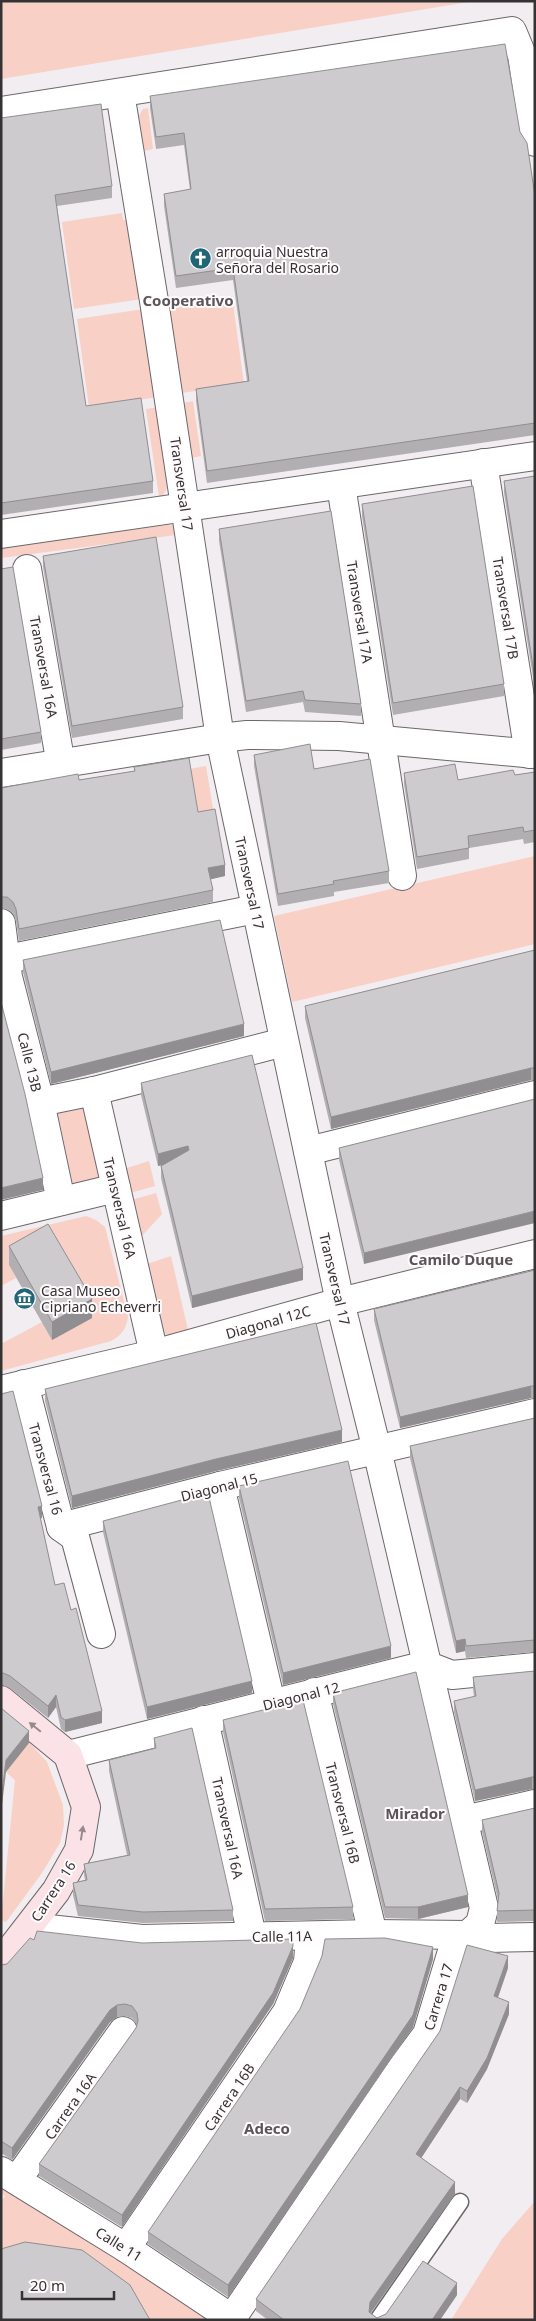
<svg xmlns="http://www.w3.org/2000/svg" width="536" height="2321" font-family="'Noto Sans',sans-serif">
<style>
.green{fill:#f8d0c6}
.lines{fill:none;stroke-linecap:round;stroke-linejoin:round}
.lane-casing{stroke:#6c676a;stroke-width:19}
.street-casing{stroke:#6c676a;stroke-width:30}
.secondary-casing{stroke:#6c676a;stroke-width:30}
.lane{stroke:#fff;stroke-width:16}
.street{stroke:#fff;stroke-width:28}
.secondary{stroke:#fbe2e6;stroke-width:28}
.wall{fill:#b1afb2}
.shaded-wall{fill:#908e91}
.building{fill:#cecbcf;stroke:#908e91}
.oneway{fill:#988a8c}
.labels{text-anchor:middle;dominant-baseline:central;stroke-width:4;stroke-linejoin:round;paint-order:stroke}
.poi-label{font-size:14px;fill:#343233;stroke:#fffbfd;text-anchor:start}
.street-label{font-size:14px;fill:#343233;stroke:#fffbfd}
.neighbourhood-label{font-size:15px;font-weight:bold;fill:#5a5558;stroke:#fffbfd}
</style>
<rect width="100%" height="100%" fill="#f2edf0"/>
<g class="green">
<path d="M1,1h474l-474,78z"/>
<path d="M148,108l5,41 -9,2 -5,-35 4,-7z"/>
<path d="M122,213l1,7h8l11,79 -68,10 -12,-87z"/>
<path d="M232,296l12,88 -63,9 -12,-88z"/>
<path d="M144,309l13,88 -68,11 -12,-89z"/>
<path d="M193,401l8,55 -9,2 -9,-55z"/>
<path d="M159,407l9,80 -5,8 -4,2 -13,-88z"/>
<path d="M168,525l6,1 2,9 -175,23v-11z"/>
<path d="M206,766l9,55 -17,3 -9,-55z"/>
<path d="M535,856v88l-243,58 -18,-86z"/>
<path d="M85,1104l17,75 -33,7 -13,-74z"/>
<path d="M149,1161l6,25 -25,7 -6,-24z"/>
<path d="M156,1193l6,21 -22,24 -9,-38z"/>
<path d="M86,1216l10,4 9,7 23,90c-2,12 -6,18 -17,24l-110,30v-27l41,-22 11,18 -44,-75 7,13 -15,8v-50z"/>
<path d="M171,1256l17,74 -21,5 -4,-3 -16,-68z"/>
<path d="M29,1742l18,20 16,43 1,20 -4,18 -18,30 -36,49 -5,-2 14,-140 -9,-8z"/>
<path d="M1,2184l119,73 88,63h-69l-138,-52v-67l4,-5 -4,-3z"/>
<path d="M535,2201v119h-84l51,-81z"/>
</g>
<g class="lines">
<defs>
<path id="lane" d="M378,2320l82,-118"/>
<g id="street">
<path d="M120,93l34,208 66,437 120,564 37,148 107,458 -4,16 -27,24 -26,86 -26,35 -169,249"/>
<path d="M1,111l511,-80 10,24 13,87"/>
<path d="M483,463l46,291"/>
<path d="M341,485l61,391"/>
<path d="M1,534l534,-78"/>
<path d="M27,569l34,196"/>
<path d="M1,773l219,-35 27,-3 92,1 196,18"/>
<path d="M1,923l7,54 32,125 21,99"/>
<path d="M7,959l249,-50"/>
<path d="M94,1091l60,263"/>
<path d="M40,1102l54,-11 190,-49"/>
<path d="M308,1151l227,-56"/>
<path d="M1,1216l115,-28"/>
<path d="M24,1384l37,143 14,10 26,97"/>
<path d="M1,1390l153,-36 186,-52 195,-48"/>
<path d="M220,1486l51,217"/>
<path d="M61,1527l159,-41 315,-73"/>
<path d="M314,1692l59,242"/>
<path d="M204,1720l48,216"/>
<path d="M68,1755l358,-90 26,10 83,-8"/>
<path d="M464,1820l71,-16"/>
<path d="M30,1927l112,12 231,-5 95,1 21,3 46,-1"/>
<path d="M1,2171l125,77 108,72"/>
<path d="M17,2180l106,-149"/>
<path d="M126,2248l161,-236 21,-50 2,-26"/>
</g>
<path id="secondary" d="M1,1700l67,55 18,52 -7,43 -23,41 -55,71"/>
</defs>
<use href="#lane" class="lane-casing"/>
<use href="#street" class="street-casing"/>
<use href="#secondary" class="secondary-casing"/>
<use href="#lane" class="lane"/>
<use href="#street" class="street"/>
<use href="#secondary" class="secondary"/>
</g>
<g class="wall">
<path d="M150,96l370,36 15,64v239l-328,48 -11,-82v-12l51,-8 -14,-101 -57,8 -12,-82v-12l26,-4 -6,-45 -28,4 -6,-41z"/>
<path d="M1,118l111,68v12l-55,8 6,45 23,155 67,75v12l-152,22z"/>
<path d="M535,476v214l-31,-197v-12z"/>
<path d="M362,504l142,180v12l-111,19 -31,-199z"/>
<path d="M219,529l142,175v12l-56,-4 -2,-10 -57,10 -27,-171z"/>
<path d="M43,556l140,151v12l-111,19 -29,-171z"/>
<path d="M1,569l40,163v11l-40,7z"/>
<path d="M254,755l60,14 75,102v12l-55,9v4l-56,10 -24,-140z"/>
<path d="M134,767l64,45 27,64 -15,3 3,11v12l-194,39 -3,-20 -3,-8 -6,-4 -6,-1v-120l78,-8 55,-9z"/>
<path d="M535,772v70l-11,2 -1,-5 -54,9v11l-52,10 -13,-85v-11l54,7 57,-5z"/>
<path d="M535,950v130h-4l-200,49 -26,-111v-12z"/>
<path d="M23,960l221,76 -193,48 -28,-112z"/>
<path d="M141,1083l162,197 -111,28 -31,-130v-12l2,-1 -5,1 -17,-71z"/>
<path d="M535,1099l-171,165 -25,-104v-12z"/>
<path d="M9,1246l83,72 -40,22 -43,-75z"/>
<path d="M535,1270v128h-4l-131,30 -26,-108v-11z"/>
<path d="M45,1389l297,53 -126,29 -144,37 -27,-107z"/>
<path d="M1,1394l41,124h-2l15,67 16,25 31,113 -37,9 -4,-3 -5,-22 -8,11 -38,-30 -7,-3h-2z"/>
<path d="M535,1418v234l-69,6 -1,-7 -9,2 -46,-195v-12z"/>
<path d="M239,1486l152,172 -108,27 -44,-187z"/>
<path d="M103,1521l149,172 -105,26 -44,-187z"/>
<path d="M535,1671v118h-3l-57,12 -21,-89v-11l20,-4 -1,-8v-12z"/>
<path d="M333,1693l135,214 -50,12 -33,-1 -52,-214z"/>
<path d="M223,1720l130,187v12l-88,2 -42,-189z"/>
<path d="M154,1738l79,172v11l-90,2 -65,-7 -5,-21v-12l12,-3 -1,-5v-11l43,-9 -18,-84v-11l45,-11z"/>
<path d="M535,1808v113l-38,1v-11l1,-11 -16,-68v-12z"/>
<path d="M34,1940l108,3 151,8v7l-20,46 -151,223 -83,-51v-12l97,-136 1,-3 -5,-7 -7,-2 -8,1 -7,5 -98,138 -11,-7v-188l6,-1z"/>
<path d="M433,1959l-20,68 -185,270 -80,-53v-12z"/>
<path d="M508,1968l-10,30 11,16 -22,55 -20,34 -7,-4 -39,59 34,36 -85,119 7,5 80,-23 -17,25h-172l-12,-9v-12z"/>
</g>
<g class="shaded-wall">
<path d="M225,865v11l-17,4v-12z"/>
<path d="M244,1024v12l-193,48v-12z"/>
<path d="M531,1068v12l-200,49v-12z"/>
<path d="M188,1146v12l-30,8v-12z"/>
<path d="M43,1178v12l-42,10v-12z"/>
<path d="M535,1211v12l-171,41v-11z"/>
<path d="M303,1268v12l-111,28v-12z"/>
<path d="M92,1299v19l-40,22v-18z"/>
<path d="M531,1386v12l-131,30v-11z"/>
<path d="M342,1430v12l-126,29 -144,37v-12l144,-37z"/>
<path d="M42,1506v12l-4,1v-12z"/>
<path d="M465,1639v12l-9,2v-12z"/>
<path d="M391,1646v12l-108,27v-12z"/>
<path d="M252,1681v12l-105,26v-12z"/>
<path d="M56,1695v12l-8,11v-12z"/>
<path d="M102,1711v12l-37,9v-12z"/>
<path d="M29,1731v12l-23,29 -5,41v-12l5,-41z"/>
<path d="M532,1777v12l-57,12v-11z"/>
<path d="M468,1895v12l-50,12v-12z"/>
<path d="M293,1939v19l-20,46 -151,223v-12z"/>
<path d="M433,1947v12l-20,68 -185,270v-12z"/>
<path d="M508,1956v12l-14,40v-12z"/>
<path d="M509,2002v12l-22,55 -20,34v-12z"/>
<path d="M117,2005v12l-7,5 -98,138v-12l98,-138z"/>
<path d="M460,2087v12l-44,67v-12z"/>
<path d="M455,2182v12l-85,120 -1,-2 1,-10z"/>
<path d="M457,2283v12l-17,25h-8z"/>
</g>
<g class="building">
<path d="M505,44l15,88 7,11 8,53v227l-328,48 -11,-82 53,-8 -16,-113 -57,8 -12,-82 27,-5 -7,-56 -28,4 -6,-41z"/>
<path d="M101,104l11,82 -57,9 8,56 23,155 55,-8 12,83 -152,22v-385z"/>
<path d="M535,476v203l-31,-198z"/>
<path d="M473,486l31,198 -111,19 -31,-199z"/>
<path d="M331,511l30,193 -56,-4 -2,-9 -57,10 -27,-172z"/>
<path d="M156,537l27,170 -111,19 -29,-170z"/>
<path d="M13,567l28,165 -40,7v-170z"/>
<path d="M310,744l4,25 56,-10 19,112 -56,10 1,3 -56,10 -24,-139z"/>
<path d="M189,758l9,54 17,-3 10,56 -17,3 5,22 -194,39 -3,-20 -3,-7 -6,-5h-6v-109l77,-14 1,6 56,-9 -1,-4z"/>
<path d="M455,764l3,16 55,-10 2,5 20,-3v58l-11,2 -1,-5 -55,9 1,12 -52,9 -13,-84z"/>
<path d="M220,920l24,104 -193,48 -28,-112z"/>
<path d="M535,950v118h-4l-200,49 -26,-111z"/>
<path d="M1,1002l24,92 18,84 -42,10z"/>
<path d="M252,1055l51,213 -111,28 -31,-130 28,-16 -1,-4 -30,8 -17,-71z"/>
<path d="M535,1099v112l-171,42 -25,-105z"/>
<path d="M48,1224l44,75 -40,23 -43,-76z"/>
<path d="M535,1270v116h-4l-131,31 -26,-108z"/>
<path d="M316,1323l26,107 -126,29 -144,37 -27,-107z"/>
<path d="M13,1391l29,115 -4,1 17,78 9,-2 7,27 5,-2 26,103 -37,9 -4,-3 -5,-22 -8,11 -38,-30 -7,-3h-2v-279z"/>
<path d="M535,1418v222l-69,6 -1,-7 -9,2 -46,-195z"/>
<path d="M348,1461l43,185 -108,27 -44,-187z"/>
<path d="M208,1493l44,188 -105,26 -44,-186z"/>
<path d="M535,1671v106h-3l-57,13 -21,-89 22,-5 -3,-19z"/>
<path d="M416,1672l52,223 -50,12h-33l-52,-214z"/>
<path d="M303,1700l50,207 -88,2 -42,-189z"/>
<path d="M1,1708l28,23 -23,29 -5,41z"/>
<path d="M192,1728l41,182 -90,2 -65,-7 -5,-22 14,-3 -3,-16 46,-9 -21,-95 47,-12 -2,-10z"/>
<path d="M535,1808v102l-38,1 2,-18 -17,-73z"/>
<path d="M37,1931l105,12 151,-4v7l-20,47 -151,222 -83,-51 97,-136 2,-7 -1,-8 -5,-7 -7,-2 -8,1 -7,5 -98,138 -11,-7v-176l6,-1 23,-26 4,2z"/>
<path d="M385,1938l48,9 -20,68 -185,270 -80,-53 152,-223 22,-53 3,-17z"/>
<path d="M467,1945l41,11 -14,40 15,6 -22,56 -20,33 -7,-4 -44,67 39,28 -85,120 -1,10 8,6 9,-4 37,-53 34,22 -25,37h-148l-28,-21 184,-268z"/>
<path d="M25,2242l57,8 48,35 20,35h-149v-71z"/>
</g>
<defs><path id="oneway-solid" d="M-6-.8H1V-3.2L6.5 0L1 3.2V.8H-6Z" transform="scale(1.25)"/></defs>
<g class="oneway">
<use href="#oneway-solid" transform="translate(35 1727) rotate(-141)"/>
<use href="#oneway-solid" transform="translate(82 1833) rotate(-81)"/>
</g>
<defs>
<symbol id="church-disc" viewBox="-11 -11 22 22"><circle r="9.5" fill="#216677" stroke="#fffbfd"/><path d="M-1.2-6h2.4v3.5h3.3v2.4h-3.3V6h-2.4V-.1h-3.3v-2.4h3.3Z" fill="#fff"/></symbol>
<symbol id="museum-disc" viewBox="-11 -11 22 22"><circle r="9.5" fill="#216677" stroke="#fffbfd"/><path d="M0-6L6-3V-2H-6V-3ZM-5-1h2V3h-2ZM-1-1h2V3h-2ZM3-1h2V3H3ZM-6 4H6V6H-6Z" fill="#fff"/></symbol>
</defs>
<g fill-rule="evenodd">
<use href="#church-disc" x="188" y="246" width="25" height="25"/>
<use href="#museum-disc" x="12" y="1286" width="25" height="25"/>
</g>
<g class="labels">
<g class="poi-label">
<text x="216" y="251">arroquia Nuestra<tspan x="216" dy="16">Señora del Rosario</tspan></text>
<text x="41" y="1290">Casa Museo<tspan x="41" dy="16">Cipriano Echeverri</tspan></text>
</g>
<g class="street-label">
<text transform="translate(182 484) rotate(82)">Transversal 17</text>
<text transform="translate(506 608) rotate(81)">Transversal 17B</text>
<text transform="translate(360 612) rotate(81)">Transversal 17A</text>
<text transform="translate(44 667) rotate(80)">Transversal 16A</text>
<text transform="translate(250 883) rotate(78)">Transversal 17</text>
<text transform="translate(30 1062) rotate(76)">Calle 13B</text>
<text transform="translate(120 1208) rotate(77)">Transversal 16A</text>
<text transform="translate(335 1279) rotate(77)">Transversal 17</text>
<text transform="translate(268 1322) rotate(-16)">Diagonal 12C</text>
<text transform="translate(46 1469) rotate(75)">Transversal 16</text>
<text transform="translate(219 1487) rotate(-14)">Diagonal 15</text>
<text transform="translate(301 1696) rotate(-14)">Diagonal 12</text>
<text transform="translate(343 1813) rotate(76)">Transversal 16B</text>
<text transform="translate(228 1828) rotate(78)">Transversal 16A</text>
<text transform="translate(53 1891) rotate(-57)">Carrera 16</text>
<text transform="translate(282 1936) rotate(-1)">Calle 11A</text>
<text transform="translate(438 1997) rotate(-73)">Carrera 17</text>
<text transform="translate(229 2097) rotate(-56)">Carrera 16B</text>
<text transform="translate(70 2106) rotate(-55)">Carrera 16A</text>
<text transform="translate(119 2244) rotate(32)">Calle 11</text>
</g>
<g class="neighbourhood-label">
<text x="188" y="300">Cooperativo</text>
<text x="461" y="1259">Camilo Duque</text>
<text x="415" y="1813">Mirador</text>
<text x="267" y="2128">Adeco</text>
</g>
</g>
<rect width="536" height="2321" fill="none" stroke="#343233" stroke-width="5"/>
<path d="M22 2291v8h92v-8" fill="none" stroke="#343233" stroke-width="2.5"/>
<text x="30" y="2291" font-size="15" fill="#343233" stroke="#fffbfd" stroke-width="4" paint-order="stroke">20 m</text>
</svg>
